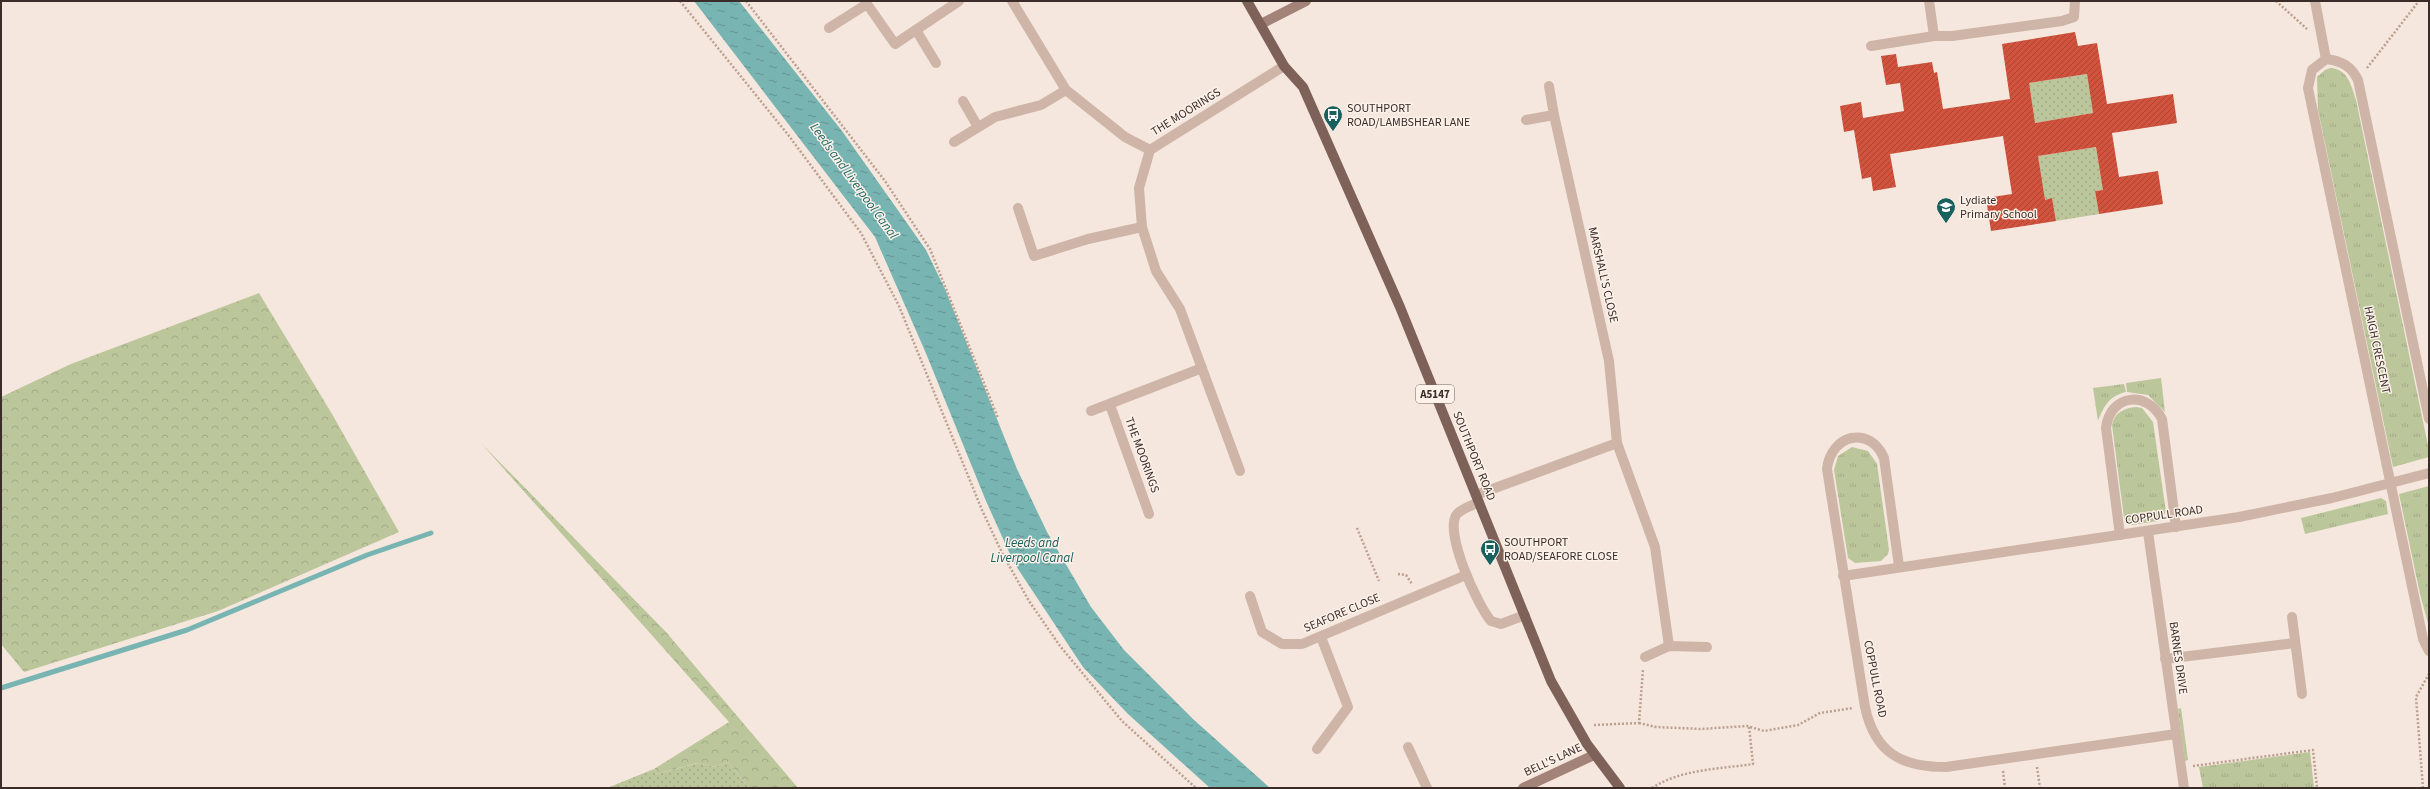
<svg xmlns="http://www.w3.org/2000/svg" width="2430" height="789" font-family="'Source Sans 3',sans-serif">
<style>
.grass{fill:url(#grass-tufts)}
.forest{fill:url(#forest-crowns)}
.garden{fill:url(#garden-dots)}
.water{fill:url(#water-ripples)}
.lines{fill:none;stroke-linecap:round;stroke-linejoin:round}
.stream{stroke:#78b5b2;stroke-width:5}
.building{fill:url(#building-hatch);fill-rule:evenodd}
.path{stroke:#bb9f91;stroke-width:2.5;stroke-dasharray:2 2;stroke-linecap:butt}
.lane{stroke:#cfb5a7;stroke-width:10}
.street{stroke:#cfb5a7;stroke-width:10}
.secondary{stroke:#a38378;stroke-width:10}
.primary{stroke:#7e6158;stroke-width:10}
.labels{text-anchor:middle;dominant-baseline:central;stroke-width:3;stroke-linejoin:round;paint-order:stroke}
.shield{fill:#fcf2ea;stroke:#746762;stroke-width:1}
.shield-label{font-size:11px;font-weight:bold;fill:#3a2c28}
.poi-label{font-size:12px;fill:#3a2c28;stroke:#fcf2ea;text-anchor:start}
.street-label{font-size:12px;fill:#3a2c28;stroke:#fcf2ea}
.water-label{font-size:13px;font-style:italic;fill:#19615e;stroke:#fcf2ea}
</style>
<defs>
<pattern id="grass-tufts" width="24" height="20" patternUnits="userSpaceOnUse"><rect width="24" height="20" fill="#bcc69b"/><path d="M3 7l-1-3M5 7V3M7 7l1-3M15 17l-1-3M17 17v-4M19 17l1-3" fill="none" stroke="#a2aa86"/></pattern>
<pattern id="forest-crowns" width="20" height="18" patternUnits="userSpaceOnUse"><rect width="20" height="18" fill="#bcc69b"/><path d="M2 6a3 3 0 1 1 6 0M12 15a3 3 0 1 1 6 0" fill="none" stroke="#a2aa86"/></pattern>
<pattern id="garden-dots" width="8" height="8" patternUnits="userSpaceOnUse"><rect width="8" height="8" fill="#bcc69b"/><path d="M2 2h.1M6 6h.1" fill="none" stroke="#a2aa86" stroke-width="1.8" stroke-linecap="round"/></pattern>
<pattern id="water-ripples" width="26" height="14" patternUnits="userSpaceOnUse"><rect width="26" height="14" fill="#78b5b2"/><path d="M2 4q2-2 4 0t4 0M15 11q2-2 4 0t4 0" fill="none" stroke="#639391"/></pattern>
<pattern id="building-hatch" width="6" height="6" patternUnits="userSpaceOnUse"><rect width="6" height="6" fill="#d2533d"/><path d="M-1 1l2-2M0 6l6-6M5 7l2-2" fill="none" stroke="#ab4533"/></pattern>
</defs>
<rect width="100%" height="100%" fill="#f5e7dd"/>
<g class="grass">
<path d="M2330,68c18,1 21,17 26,32l73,350v7l-36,10 -75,-357 -1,-33 8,-7z"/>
<path d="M2161,378l4,34 -17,-17 -21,-3 -1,-9z"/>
<path d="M2124,384l2,8c-17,4 -22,14 -28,29l-5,-33z"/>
<path d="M2136,407l6,1 11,14 13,90 -8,9 -26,4 -8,-7 -12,-93c2,-12 12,-17 24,-18z"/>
<path d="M1852,447l16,4 9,13 12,86 -1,4 -7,7 -26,2 -7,-5 -14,-88 4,-14z"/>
<path d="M2429,486v141l-9,-33 -21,-100z"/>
<path d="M2381,498l5,3 2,13 -83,20 -4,-16z"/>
<path d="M2181,708l7,52 -3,1 -7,-52z"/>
<path d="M2310,752l4,36h-111l-4,-21z"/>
</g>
<g class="forest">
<path d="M259,293l73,121 67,118 -181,79 -194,61 -23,-28v-247l70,-33z"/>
<path d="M481,443l185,189 132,156h-49l-21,-26 -13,5 -18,-4 -40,11 -3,-5 75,-47z"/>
</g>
<g class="garden">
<path d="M2087,74l6,39 -64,11c5,-17 4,-26 -6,-40z"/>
<path d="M2096,147l6,34 5,8 -12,2 4,23 -43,7 -4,-22 -10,1 -4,-44z"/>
<path d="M728,762l21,26h-142l47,-19 3,5 41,-11 17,4z"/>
</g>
<path class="water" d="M694,1h45l103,130 84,119 19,39 72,180 30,63 44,75 33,43 69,69 77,69h-60l-82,-74 -45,-47 -69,-104 -28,-62 -61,-150 -50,-114z"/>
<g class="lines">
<path class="stream" d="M1,688l186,-58 180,-75 64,-22"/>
</g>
<path class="building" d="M2075,32l3,14 19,-3 10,61 66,-10 4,29 -65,10 7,44 39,-6 5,33 -64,10 -4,-23 8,-1 -7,-43 -58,9 7,44 7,-2 4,23 -65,10 -5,-33 26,-4 -9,-58 -113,18 6,33 -23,4 -2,-14 -9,2 -8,-49 -10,2 -4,-26 21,-4 2,16 41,-7 -4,-28 -14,2 -5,-29 15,-2 2,13 34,-5 2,11 3,-1 6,37 67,-10 -8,-55zM2087,74l6,39 -58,10 -6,-40z"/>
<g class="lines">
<g class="path">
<path d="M680,1l109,135 72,97 38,73 83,204 20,43 27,48 31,45 62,75 74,67"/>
<path d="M746,1l139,180 45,68 68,169"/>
<path d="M2276,1l31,28"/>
<path d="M2367,68l52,-67"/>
<path d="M1357,528l22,53"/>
<path d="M1398,574l8,1 6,9"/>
<path d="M1639,723l17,4 45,2 46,-3 17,5 34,-6 22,-12 33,-5"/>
<path d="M1594,725l45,-2 4,-54"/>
<path d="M2193,766l120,-16 4,38"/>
<path d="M2037,767l3,21"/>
<path d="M2003,771l2,17"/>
<path d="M1652,788c29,-19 68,-19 101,-24l-4,-38"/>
<path d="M2423,788l-7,-91 13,-23"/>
</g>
<g class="lane">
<path d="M1929,1l5,35h18l110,-15 12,-4 1,-16"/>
<path d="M1871,46l63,-10"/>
<path d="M2292,617l10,77"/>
<path d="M2165,659l130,-16"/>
</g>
<g class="street">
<path d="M1012,1l54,89 59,47 25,13"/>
<path d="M2315,1l11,58"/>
<path d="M829,28l38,-24 28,40 64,-43"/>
<path d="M916,30l20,33"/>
<path d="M963,101l15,26"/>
<path d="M1554,115l55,246 8,82 38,104 14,99"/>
<path d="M1526,120l28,-5 -5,-29"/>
<path d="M954,142l41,-25 46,-12 25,-15"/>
<path d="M1018,208l16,48 54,-17 54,-12"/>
<path d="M1110,405l39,109"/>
<path d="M1091,411l111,-43"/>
<path d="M2429,419l-71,-339c-7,-14 -16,-19 -32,-21l-14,11 -4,18 115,551 6,12"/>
<path d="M1240,471l-60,-162 -24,-38 -14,-44 -3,-39 11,-38 134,-84"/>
<path d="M1476,495l141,-52"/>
<path d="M1479,502c-6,3 -18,7 -22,12 -14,17 21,92 34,107l10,3 24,-9"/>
<path d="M2148,532l36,256"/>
<path d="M2120,535l-14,-107c4,-34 41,-38 56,-9l14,108"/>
<path d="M1899,566l-15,-108c-14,-33 -53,-24 -57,11l38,238c10,46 36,60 81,60l230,-33"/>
<path d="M1843,576l396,-59 93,-19 97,-25"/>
<path d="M1250,596l12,36 20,12h20l164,-69"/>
<path d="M1645,657l24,-11 38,1"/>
<path d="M1408,747l19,41"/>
<path d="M1317,749l31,-42 -27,-70"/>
</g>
<g class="secondary">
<path d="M1261,24l45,-23"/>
<path d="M1523,788l71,-33"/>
</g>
<path class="primary" d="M1247,1l37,65 19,21 97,220 151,374 36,63 33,44"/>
</g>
<defs>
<symbol id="bus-pin" viewBox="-11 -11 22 30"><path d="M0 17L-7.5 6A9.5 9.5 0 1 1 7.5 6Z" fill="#19615e" stroke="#fcf2ea"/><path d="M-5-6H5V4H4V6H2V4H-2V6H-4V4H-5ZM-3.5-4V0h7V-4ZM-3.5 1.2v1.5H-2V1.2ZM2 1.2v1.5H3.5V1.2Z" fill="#fff"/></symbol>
<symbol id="school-pin" viewBox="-11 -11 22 30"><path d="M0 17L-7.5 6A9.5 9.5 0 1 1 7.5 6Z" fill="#19615e" stroke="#fcf2ea"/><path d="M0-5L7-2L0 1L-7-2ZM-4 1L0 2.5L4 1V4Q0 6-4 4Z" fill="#fff"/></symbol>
</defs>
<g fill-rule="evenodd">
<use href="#bus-pin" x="1322" y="104" width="22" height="30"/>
<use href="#school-pin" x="1935" y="196" width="22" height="30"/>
<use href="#bus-pin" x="1479" y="538" width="22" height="30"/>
</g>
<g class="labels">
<rect class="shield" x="1416" y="385" width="38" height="18" rx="3"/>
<g class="shield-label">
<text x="1435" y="394">A5147</text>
</g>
<g class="poi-label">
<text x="1347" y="108">SOUTHPORT<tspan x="1347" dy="14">ROAD/LAMBSHEAR LANE</tspan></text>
<text x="1960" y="200">Lydiate<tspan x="1960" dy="14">Primary School</tspan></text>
<text x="1504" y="542">SOUTHPORT<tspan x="1504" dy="14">ROAD/SEAFORE CLOSE</tspan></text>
</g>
<g class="street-label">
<text transform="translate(1186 112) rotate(-32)">THE MOORINGS</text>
<text transform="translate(1603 275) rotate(77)">MARSHALL'S CLOSE</text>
<text transform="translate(2377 350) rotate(78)">HAIGH CRESCENT</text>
<text transform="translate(1142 455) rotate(70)">THE MOORINGS</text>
<text transform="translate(1474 456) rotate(68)">SOUTHPORT ROAD</text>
<text transform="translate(2164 515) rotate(-8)">COPPULL ROAD</text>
<text transform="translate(1342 613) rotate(-23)">SEAFORE CLOSE</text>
<text transform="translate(2178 658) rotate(82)">BARNES DRIVE</text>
<text transform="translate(1875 679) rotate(79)">COPPULL ROAD</text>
<text transform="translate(1553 760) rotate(-25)">BELL'S LANE</text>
</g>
<g class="water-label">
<text transform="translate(854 181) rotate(54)">Leeds and Liverpool Canal</text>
<text x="1032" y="543">Leeds and<tspan x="1032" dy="15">Liverpool Canal</tspan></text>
</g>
</g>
<rect width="2430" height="789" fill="none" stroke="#3a2c28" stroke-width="4"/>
</svg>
